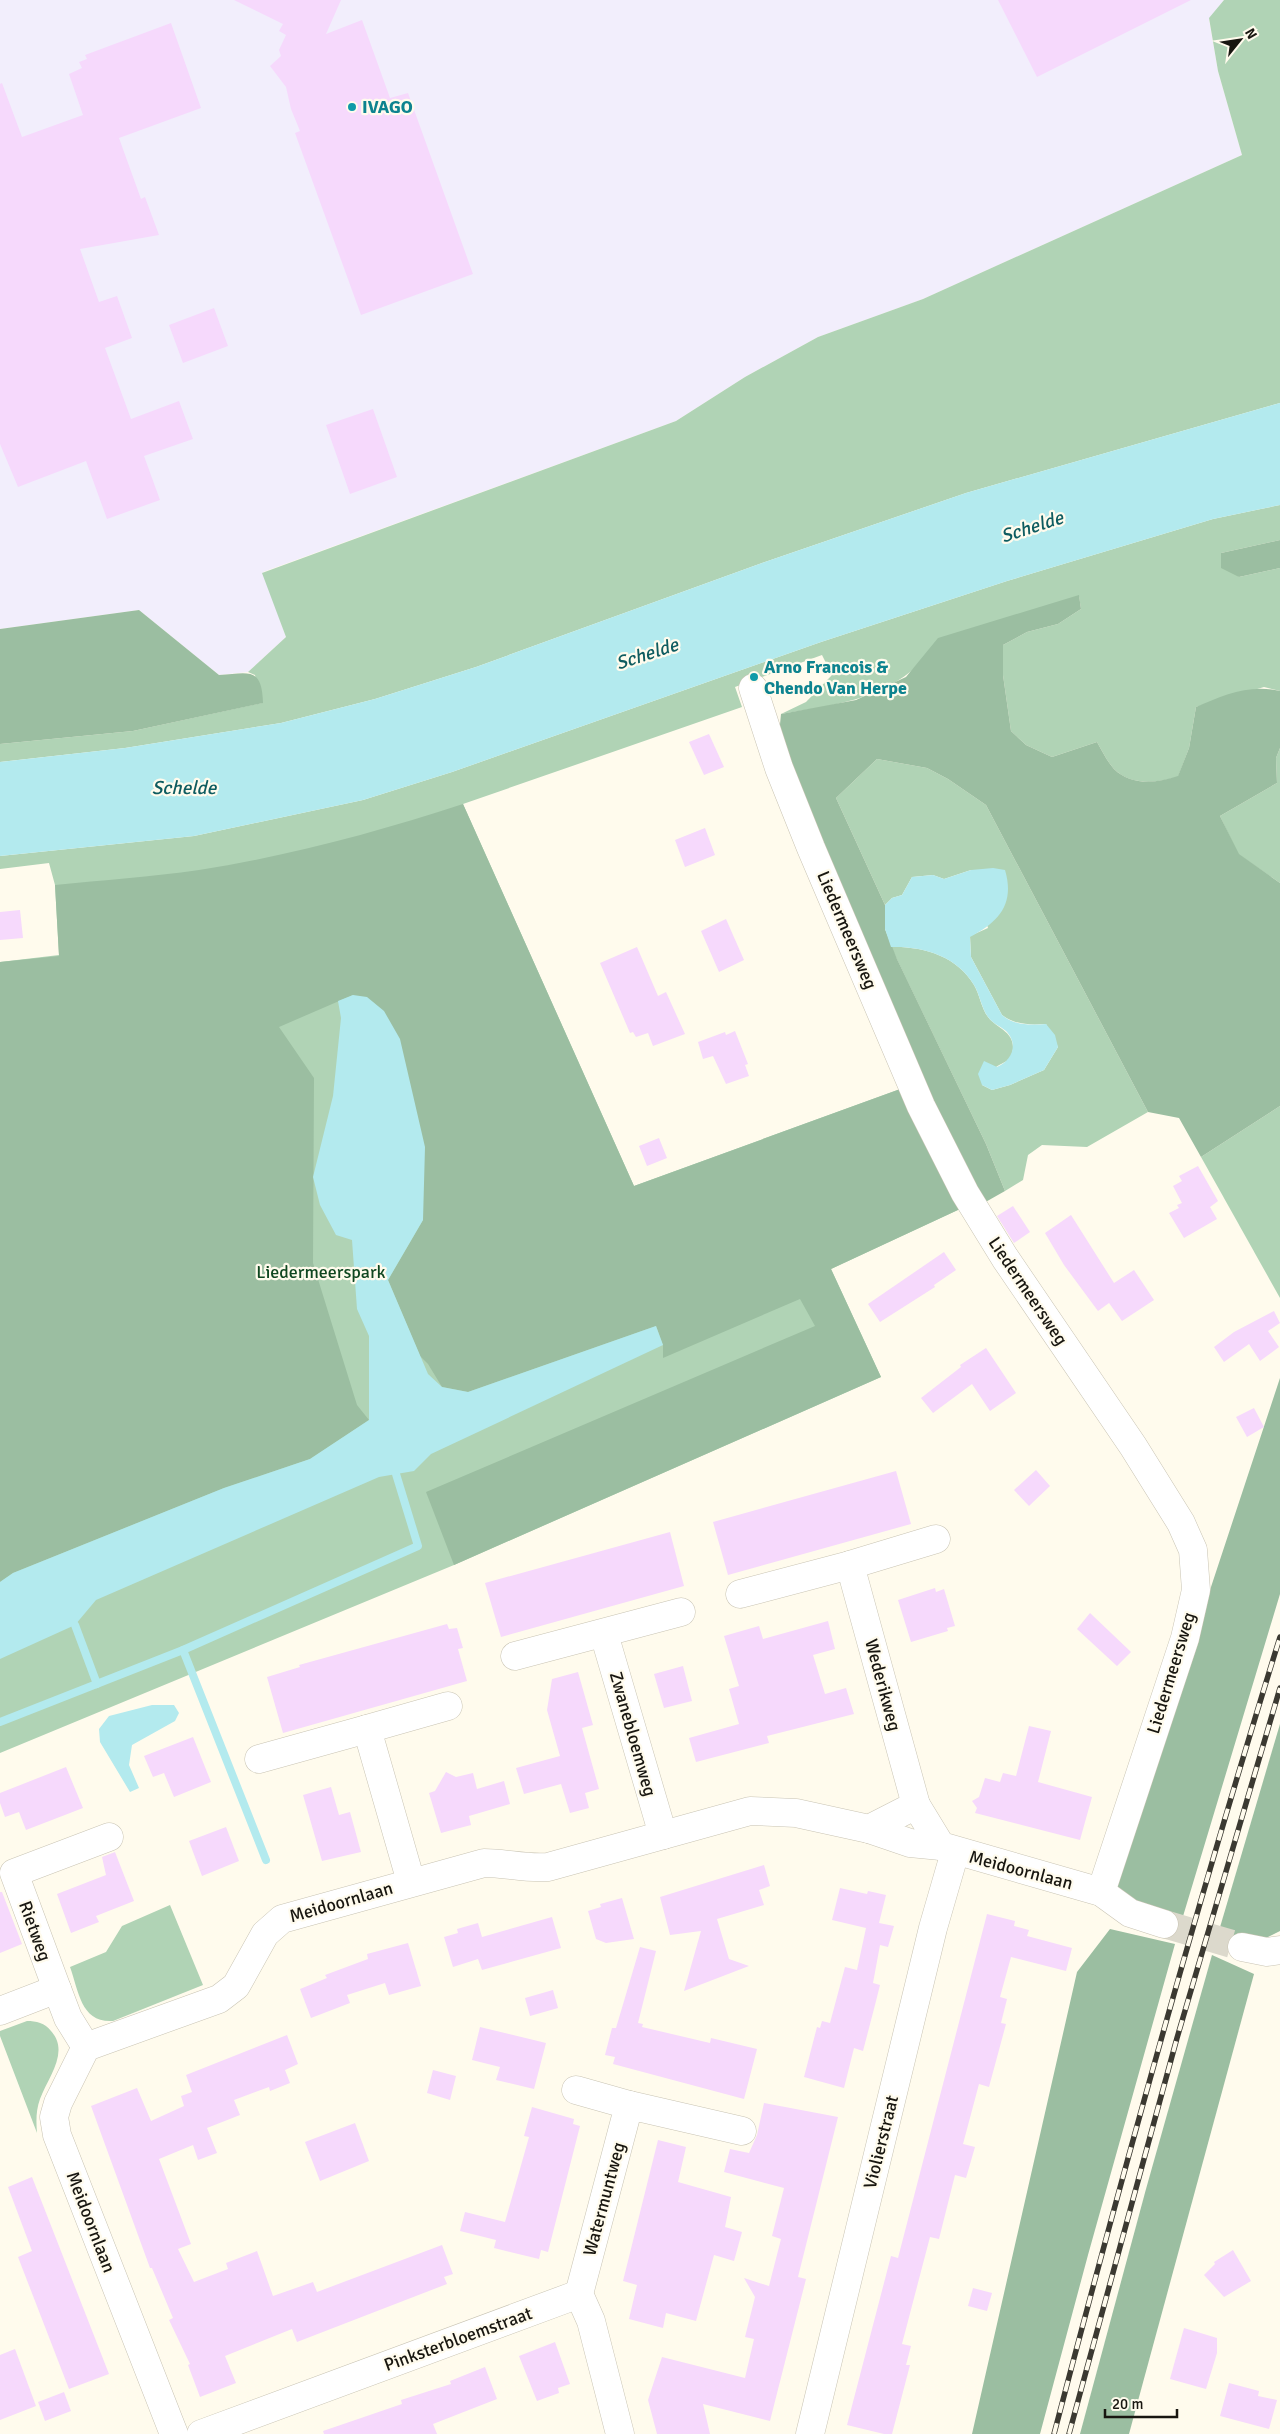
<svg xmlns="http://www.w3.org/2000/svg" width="1280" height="2434" font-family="Signika,sans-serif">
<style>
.industrial{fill:#f2eefc}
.green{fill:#b0d3b5}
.forest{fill:#9bbea1}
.water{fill:#b3eaee}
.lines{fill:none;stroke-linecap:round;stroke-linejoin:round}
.stream{stroke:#b3eaee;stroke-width:8}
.building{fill:#f6d9fc}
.minor-tunnel{stroke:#dcd9cc;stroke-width:28;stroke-dasharray:28 14;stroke-linecap:butt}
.minor-casing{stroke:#c9c4b4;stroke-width:29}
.minor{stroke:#fff;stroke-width:28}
.rail-casing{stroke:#3b3931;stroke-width:5.5}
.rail{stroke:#fffbed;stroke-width:4;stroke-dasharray:11;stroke-linecap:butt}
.culture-dot{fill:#0f9aa8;stroke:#fffbed;stroke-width:2}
.labels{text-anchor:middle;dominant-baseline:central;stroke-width:4.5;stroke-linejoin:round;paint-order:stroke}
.culture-label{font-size:18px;font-weight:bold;fill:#0d838f;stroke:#fffbed;text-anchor:start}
.street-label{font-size:18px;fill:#181610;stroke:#fffbed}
.park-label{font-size:18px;fill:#0f4720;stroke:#fffbed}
.water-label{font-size:19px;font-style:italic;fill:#0e5c60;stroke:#fffbed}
</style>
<rect width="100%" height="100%" fill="#fffbed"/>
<path class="industrial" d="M0,0h1224l-15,19 9,52 24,84 -319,144 -105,38 -73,40 -69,44 -413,151 23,65 -38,35 -29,3 -80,-65 -139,19z"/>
<g class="green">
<path d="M1224,0h56v403l-314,90 -204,70 -286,104 -101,32 -94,24 -156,25 -125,14v-18l133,-13 129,-28 -7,-28 -7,-3 38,-35 -24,-64 414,-152 69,-44 73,-40 105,-38 319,-144 -24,-84 -9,-53z"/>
<path d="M1280,505v35l-59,13 18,24 41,-9v123l-16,-4 -68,20 -7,41 -11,29c-21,6 -47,9 -64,-8 -7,-8 -12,-18 -17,-27l-45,15 -26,-12 -15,-14 -8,-56v-30l24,-13 31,-8 23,-15 -2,-13 -161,69c-36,35 -89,41 -137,49l25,-12 26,-27 -10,-20 -87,32 7,20 -279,97 171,382 269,-98 57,121 -129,60 50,108 -427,188 -454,188v-791l59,-7 -4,-70 -6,-22 -49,6v-13l194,-20 169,-36 89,-28 369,-130 186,-61 206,-62z"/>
<path d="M1280,748v135l-42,-29 -18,-38 57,-33 -1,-25z"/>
<path d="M877,759l50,9 21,11 38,26 162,307 -61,35 -45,-2 -14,10 -5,25 -18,11 -19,-47 -95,-197c32,-1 66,9 83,38 6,10 7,23 14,32 8,11 26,14 25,32 -2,13 -8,12 -17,18 -5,4 -10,13 -14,18l10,5 18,-5 34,-15 14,-23 -12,-23c-16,1 -31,1 -44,-9l-31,-58 -1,-21 18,-8 -17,-58 -27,9 -11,-4 -21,2 -10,18 -10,3 -7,7 -49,-107z"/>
<path d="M1280,1106v192l-79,-141z"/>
<path d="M170,1905l33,80 -90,36c-32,2 -34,-29 -43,-54l36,-15 16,-26z"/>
<path d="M27,2021c9,0 18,2 24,10 19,21 -3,46 -11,68 -4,11 -4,22 -3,34l-37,-97v-5z"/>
</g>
<g class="forest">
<path d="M1280,540v28l-41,9 -18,-9v-15z"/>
<path d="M1079,595l2,14 -23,15 -31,8 -24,13v30l8,56 15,14 26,12 45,-15c5,9 10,19 17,27 17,17 43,14 64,7l11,-28 7,-41c28,-12 53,-23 84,-16v57l-4,10 1,25 -57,33 19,38 41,29v223l-79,51 -22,-39 -31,-6 -162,-307 -38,-26 -21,-11 -50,-9 -41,39 49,107v24l12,30 89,185 19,47 -23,13 -51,-94 -152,-375 2,-21 75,-14 50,-23 32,-39z"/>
<path d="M139,610l80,65c29,-2 43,-9 44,28l-130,28 -133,13v-115z"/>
<path d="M463,804l171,382 269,-98 57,121 -129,60 50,108 -427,188 -28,-73 389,-166 -15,-27 -137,59v-13l-7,-19 -188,66 -26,-5 -14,-23 -8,-8 -32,-76 35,-60 -70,-225 -74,32 35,51 -1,185 44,142 12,15 -59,39 -86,29 -211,85 -13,9v-620l59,-6 -4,-71c48,-5 96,-8 144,-15 90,-14 178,-38 264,-66z"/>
<path d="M1280,1378v216l-99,329 -47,-16 -20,-13 84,-251 13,-56z"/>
<path d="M1280,1724v207l-24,12 -38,-9z"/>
<path d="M1110,1929l65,15 -87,311 -48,179h-68l105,-462z"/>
<path d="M1212,1955l42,19 -125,460h-49l66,-245z"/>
</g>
<g class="water">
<path d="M1280,403v102l-67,14 -206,62 -186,61 -369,130 -89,28 -169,36 -194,20v-94l125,-14 156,-25 94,-24 101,-32 286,-104 204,-70z"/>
<path d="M993,868l12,2c10,34 -6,52 -35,67l1,20 31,58c13,11 28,10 44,9l9,11 3,12 -14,23 -34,15 -18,5 -10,-5 -4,-11 6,-13 13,6c15,-6 22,-23 9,-36 -6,-5 -14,-8 -18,-14 -7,-10 -8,-22 -14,-32 -17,-29 -51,-39 -83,-38l-6,-18v-24l7,-7 10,-3 10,-18 21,-2 11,4 27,-9z"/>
<path d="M353,995l14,2 17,14 16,28 25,108 -2,73 -35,60 40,94 14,13 26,5 188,-66 7,19 -232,109 -17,17 -35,6 -283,123 -21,25 -75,34v-77l13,-9 211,-85 86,-29 59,-39v-84l-12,-27 -5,-69 -16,-5 -16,-30 -7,-28 20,-81 8,-78 -3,-17z"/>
<path d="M152,1705h22l5,8 -4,8 -43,24 -3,20 10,23 -9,4 -30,-50 -1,-13 10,-13z"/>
</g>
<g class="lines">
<g class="stream">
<path d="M75,1625l22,59"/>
<path d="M183,1650l83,210"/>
<path d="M0,1722l183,-72 235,-104 -22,-72"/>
</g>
</g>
<g class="building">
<path d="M234,0h107l-15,34 36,-14 28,78 18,-5 65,181 -112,41 -66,-182 5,-2 -9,-22 -5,-22 -16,-21 11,-10 -2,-6 7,-15 -7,-4 4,-7z"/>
<path d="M998,0h193l-154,77z"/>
<path d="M171,23l30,85 -82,30 22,61 4,-2 14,38 -79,14 19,53 18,-6 15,42 -27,10 26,71 48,-18 14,38 -49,17 16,44 -53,19 -21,-58 -68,26 -18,-43v-360l2,-1 20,54 61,-22 -14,-41 13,-6 -3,-6 8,-3 -2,-4z"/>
<path d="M214,308l14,38 -45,17 -14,-38z"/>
<path d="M373,409l24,68 -47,17 -24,-69z"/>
<path d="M709,734l15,33 -20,8 -15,-33z"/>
<path d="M705,828l10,27 -30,12 -10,-27z"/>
<path d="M20,910l3,28 -23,2v-28z"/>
<path d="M726,919l18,41 -25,12 -18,-41z"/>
<path d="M637,947l21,49 8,-4 19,42 -32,12 -5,-13 -12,4 -3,-5 -3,1 -30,-70z"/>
<path d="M735,1031l13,33 -3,1 4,11 -23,8 -13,-28 -10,3 -5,-17 27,-10 1,3z"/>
<path d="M659,1138l8,20 -20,8 -8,-20z"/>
<path d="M1198,1166l20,35 -8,6 7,12 -33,19 -15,-25 10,-5 -2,-3 5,-2 -9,-17 9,-5 -3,-5z"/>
<path d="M1013,1206l17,26 -16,11 -17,-27z"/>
<path d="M1071,1215l43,68 20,-13 20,30 -32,21 -13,-18 -11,8 -34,-46 -19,-32z"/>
<path d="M944,1252l12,18 -22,15 1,2 -55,35 -12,-18z"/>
<path d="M1274,1311l6,12 -12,8 11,16 -19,14 -11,-17 -25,18 -10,-15 20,-15z"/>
<path d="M986,1348l30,45 -26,18 -18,-27 -39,29 -12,-15 40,-31 -1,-2z"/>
<path d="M1254,1408l10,19 -17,10 -11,-20z"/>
<path d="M1036,1470l14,16 -21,20 -15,-16z"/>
<path d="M896,1471l15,53 -183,51 -15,-53z"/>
<path d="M670,1532l14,54 -183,51 -16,-54z"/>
<path d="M935,1588l1,4 8,-3 11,37 -8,2 1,3 -37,11 -13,-42z"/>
<path d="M1090,1613l41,39 -14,14 -40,-37z"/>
<path d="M828,1621l7,28 -22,6 12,39 21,-6 8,26 -87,22 2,7 -73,19 -7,-24 50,-14 -10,-35 10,-3 -15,-50 35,-10 4,13z"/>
<path d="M447,1624l2,5 8,-1 6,20 -5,1 9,32 -184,52 -16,-56 33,-10 -1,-2z"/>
<path d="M683,1666l9,35 -28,7 -10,-34z"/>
<path d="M578,1672l15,53 -11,3 17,61 -14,4 4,15 -19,5 -9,-29 -37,10 -8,-26 44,-12 -13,-46 5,-31z"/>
<path d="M1029,1726l22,5 -13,51 54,15 -12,43 -105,-27 2,-5 -5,-7 7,-4 6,-19 15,4 3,-9 13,3z"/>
<path d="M193,1737l18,45 -37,15 -10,-24 -11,4 -9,-21z"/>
<path d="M66,1767l17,41 -57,22 -7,-18 -14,5 -5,-14v-10z"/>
<path d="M446,1772l10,5 17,-4 4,16 27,-8 6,23 -41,12 2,9 -30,8 -12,-40 6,-2z"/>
<path d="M331,1787l8,28 11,-3 11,40 -39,9 -19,-66z"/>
<path d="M226,1827l13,34 -37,15 -13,-35z"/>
<path d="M115,1852l19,49 -38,15 3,6 -28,11 -14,-39 49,-19 -4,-18z"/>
<path d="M764,1865l6,21 -11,4 5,15 -47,14 12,40 20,7 -65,25 17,-60 -31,4 -10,-38z"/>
<path d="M840,1888l27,6 1,-3 18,4 -7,28 15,3 -6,21 -8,-2 -7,38 7,2 -5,20 -12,46 -9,-3 -10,40 -40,-11 13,-50 3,1 2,-7 8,2 15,-56 12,3 9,-42 -34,-8z"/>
<path d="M0,1892h2l20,52 -22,9z"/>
<path d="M622,1898l12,41 -28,4 -10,-4 -8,-28 13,-4 -1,-3z"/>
<path d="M987,1914l28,7 -1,5 15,4 -2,6 45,12 -6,23 -55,-14 -11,40 7,2 -6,24 5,1 -17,63 -10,-3 -16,60 12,3 -9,31 -11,-3 -16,64 -9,-2 -28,107 9,2 -5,19h4l-18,69h-8l-37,-9 44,-169 7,2z"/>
<path d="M552,1917l9,31 -79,22 -4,-11 -25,8 -9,-30 14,-4 -1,-4 21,-6 4,14z"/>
<path d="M408,1943l13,43 -32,9 -4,-12 -38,12 3,8 -39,15 -11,-29 27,-11 -2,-3 43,-16 -1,-5z"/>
<path d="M640,1947l16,4 -18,72 5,1 -1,3 68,16 1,-5 46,11 -13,50 -131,-35 2,-7 -10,-2 7,-27h4z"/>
<path d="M553,1990l5,18 -28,8 -5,-18z"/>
<path d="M480,2027l66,16 -12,46 -38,-9 4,-13 -28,-7z"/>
<path d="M287,2035l11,29 -13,6 5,13 -20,8 -1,-4 -35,13 6,15 -33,13 10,25 -19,7 -5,-15 -34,14 32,85 -13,5 16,33 34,-13 -2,-6 31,-12 16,45 40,-14 4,10 125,-47 11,29 -9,3 3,7 -150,58 -5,-13 -67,27 11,27 -36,14 -12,-32 2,-1 -21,-44 4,-2 -21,-50h-2l-59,-162 46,-18 14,33 33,-15 -3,-10 11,-4 -6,-17z"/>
<path d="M433,2070l23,6 -6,24 -23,-7z"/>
<path d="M764,2103l74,14 -40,160 8,2 -36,142 -67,-17 7,30h-53l-9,-34 14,-43 83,21 9,-39 -9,-2 10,-40 -11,-19 25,8 12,-47 -9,-3 12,-48 -60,-16 6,-23 19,4 8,-18z"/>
<path d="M532,2107l42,12 -1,5 7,2 -32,126 -7,-2 -2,9 -45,-11 2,-8 -36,-9 5,-19 40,10 24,-85 -5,-1z"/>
<path d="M355,2123l14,38 -49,20 -15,-39z"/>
<path d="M658,2140l28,7 -8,35 53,15 -6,30 17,5 -8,29 -20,-6 -18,66 -30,-8 -3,15 -34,-9 8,-34 -14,-4z"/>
<path d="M32,2177l77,197 -40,15 -51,-132 14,-6 -24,-64z"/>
<path d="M1233,2250l18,31 -27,16 -20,-22 11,-11 -1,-2z"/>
<path d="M973,2288l19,5 -5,18 -19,-5z"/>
<path d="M1184,2328l33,10v15l-11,36 -36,-10z"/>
<path d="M555,2342l15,42 -12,4 1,5 -22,8 -18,-45z"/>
<path d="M15,2349l21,57 -36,14v-65z"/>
<path d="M485,2367l12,32 -64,25 4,10h-113l-1,-3 79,-27 -1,-4 50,-16 -1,-3z"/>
<path d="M1229,2383l30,8 -1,5 19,4 -8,29 -49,-13z"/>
<path d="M64,2392l7,19 -26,10 -7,-19z"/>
</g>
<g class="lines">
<path class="minor-tunnel" d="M1164,1924l78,23"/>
<defs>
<g id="minor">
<path d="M753,688l26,80 32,80 110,258 44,87 40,65 128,188 48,77 12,27 3,40 -11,48 -84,254"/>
<path d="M850,1565l66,240"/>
<path d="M740,1594l110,-29 86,-26"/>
<path d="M604,1634l59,201"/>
<path d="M515,1656l166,-44"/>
<path d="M367,1729l81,-23"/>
<path d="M259,1759l108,-30 44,153"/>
<path d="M869,1829l41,14 31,3"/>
<path d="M1242,1947l25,5 13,-2"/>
<path d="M57,1989l-43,-116 95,-36"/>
<path d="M0,2011l57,-22 11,29 18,29"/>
<path d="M576,2090l53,15"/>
<path d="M579,2294l50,-189 113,26"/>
<path d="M579,2294l12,27 29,113"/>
<path d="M174,2434l-117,-299 -3,-18 4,-14 28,-56 133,-48 17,-13 29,-52 17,-15 202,-56c22,0 42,6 64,4l202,-56 46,2 73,16 47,-24 25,41 160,46 29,21 34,11"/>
<path d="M201,2434l378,-140"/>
<path d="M810,2434l123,-506 22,-76"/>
</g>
</defs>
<use href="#minor" class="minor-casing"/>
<use href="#minor" class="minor"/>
<defs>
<g id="rail">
<path d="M1054,2434c70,-267 144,-533 226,-797"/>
<path d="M1069,2434l108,-396 103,-350"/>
</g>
</defs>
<use href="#rail" class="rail-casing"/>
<use href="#rail" class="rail"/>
</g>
<g class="culture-dot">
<circle cx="352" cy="107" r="5"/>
<circle cx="754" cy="677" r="5"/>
</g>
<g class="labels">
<g class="culture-label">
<text x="362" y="107">IVAGO</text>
<text x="764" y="667">Arno Francois &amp;<tspan x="764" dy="21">Chendo Van Herpe</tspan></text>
</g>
<g class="street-label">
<text transform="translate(847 930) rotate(67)">Liedermeersweg</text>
<text transform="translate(1028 1291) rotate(56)">Liedermeersweg</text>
<text transform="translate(1171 1673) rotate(-73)">Liedermeersweg</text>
<text transform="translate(883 1685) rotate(75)">Wederikweg</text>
<text transform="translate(633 1734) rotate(74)">Zwanebloemweg</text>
<text transform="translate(1021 1870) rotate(15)">Meidoornlaan</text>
<text transform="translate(341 1902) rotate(-16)">Meidoornlaan</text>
<text transform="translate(35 1931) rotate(70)">Rietweg</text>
<text transform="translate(881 2142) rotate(-76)">Violierstraat</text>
<text transform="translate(604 2199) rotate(-75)">Watermuntweg</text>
<text transform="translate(91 2222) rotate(69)">Meidoornlaan</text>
<text transform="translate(458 2339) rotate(-20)">Pinksterbloemstraat</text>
</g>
<g class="park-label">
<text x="321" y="1272">Liedermeerspark</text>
</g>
<g class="water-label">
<text transform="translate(1032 527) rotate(-18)">Schelde</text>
<text transform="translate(647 654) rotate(-18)">Schelde</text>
<text x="184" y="788">Schelde</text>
</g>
</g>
<g transform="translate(1240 40) rotate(60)" stroke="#fffbed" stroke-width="4" paint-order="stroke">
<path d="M0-4L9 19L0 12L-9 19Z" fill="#181610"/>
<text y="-8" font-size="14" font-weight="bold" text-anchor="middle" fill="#181610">N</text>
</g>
<path d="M1105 2409v8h72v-8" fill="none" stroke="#181610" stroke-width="2.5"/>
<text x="1112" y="2409" font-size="15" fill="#181610" stroke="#fffbed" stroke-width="4" paint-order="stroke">20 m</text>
</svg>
